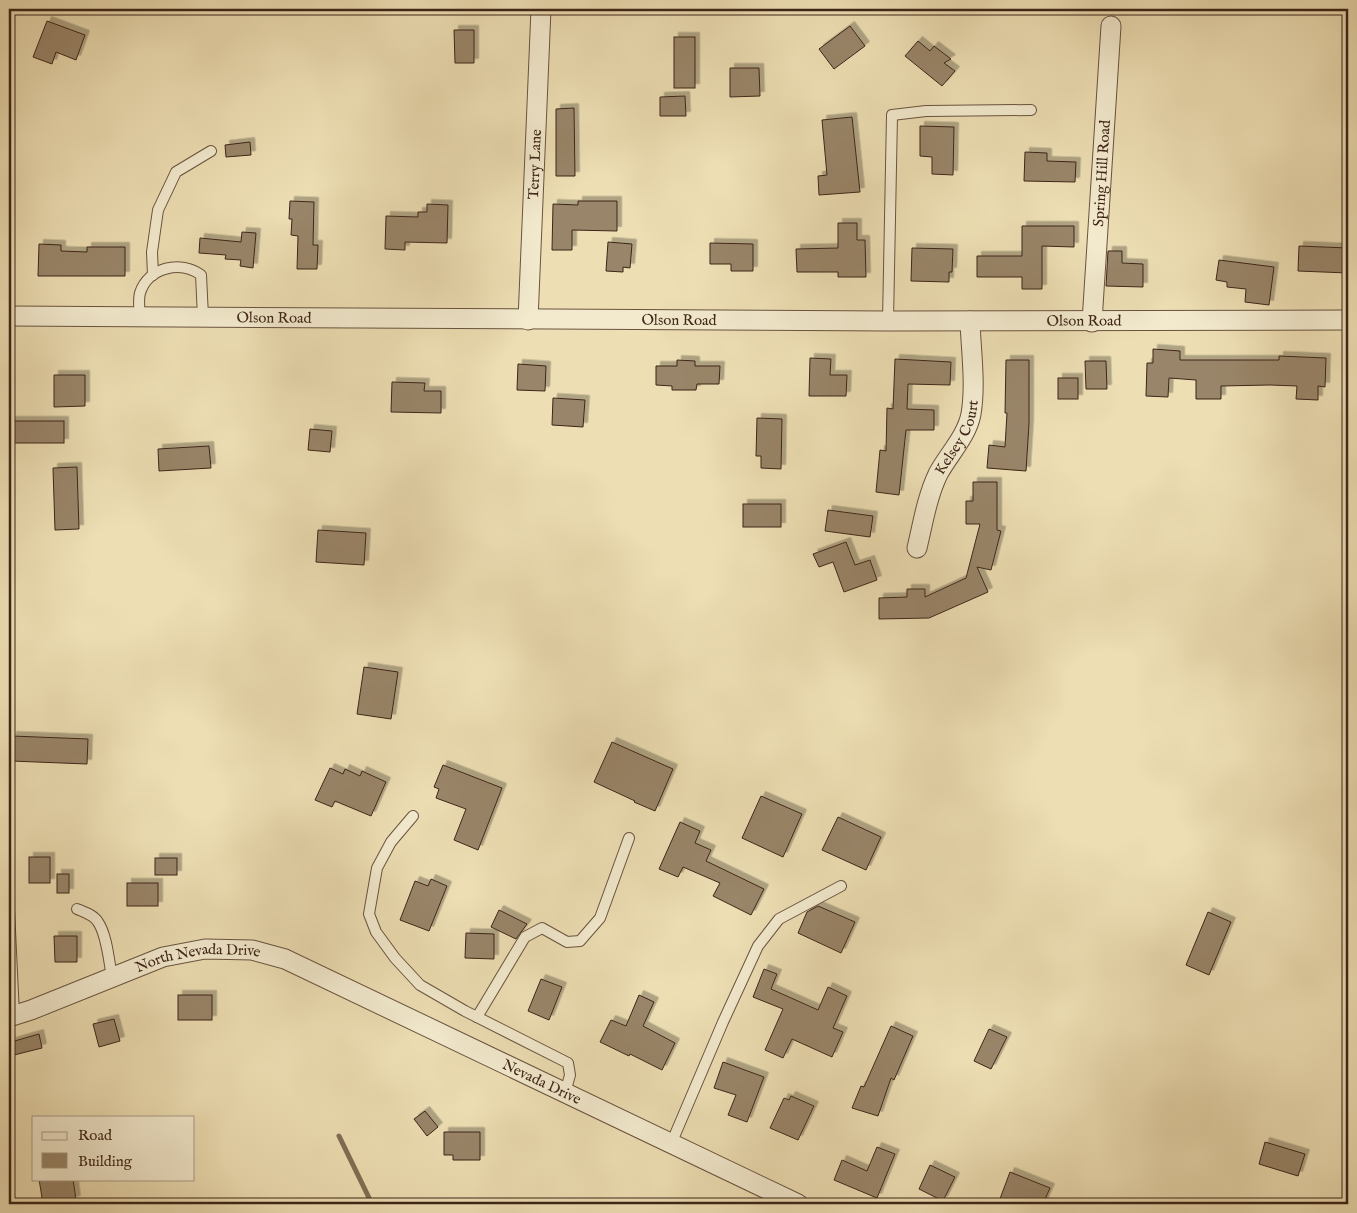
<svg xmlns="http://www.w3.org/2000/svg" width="1357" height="1213" font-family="'IM FELL English',serif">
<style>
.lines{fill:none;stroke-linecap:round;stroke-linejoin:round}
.stream{stroke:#836e55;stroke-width:5}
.building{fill:#998569;stroke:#3d2518;filter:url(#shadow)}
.lane-casing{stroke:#69533f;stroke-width:12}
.street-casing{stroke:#69533f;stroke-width:21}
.lane{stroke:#f3eace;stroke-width:10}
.street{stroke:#f3eace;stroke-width:19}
.labels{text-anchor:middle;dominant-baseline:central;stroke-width:5;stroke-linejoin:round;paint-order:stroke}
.street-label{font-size:15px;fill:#3d2518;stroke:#f3eace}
</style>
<defs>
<filter id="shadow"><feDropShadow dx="4.5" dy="-4.5" stdDeviation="0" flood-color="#0004"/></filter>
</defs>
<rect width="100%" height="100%" fill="#eddeb3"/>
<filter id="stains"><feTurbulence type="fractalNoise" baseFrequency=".004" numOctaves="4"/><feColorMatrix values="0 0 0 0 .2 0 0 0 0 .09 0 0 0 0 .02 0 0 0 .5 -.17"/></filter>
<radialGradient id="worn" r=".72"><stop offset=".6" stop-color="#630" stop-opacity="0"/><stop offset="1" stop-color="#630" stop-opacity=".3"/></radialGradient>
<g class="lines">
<path class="stream" d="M339,1136l33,68"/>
</g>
<g class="building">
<path d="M47,21l38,14 -9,25 -20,-8 -4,12 -19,-7z"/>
<path d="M850,26l15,20 -31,23 -15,-20z"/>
<path d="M454,30h20v33h-19z"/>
<rect x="674" y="37" width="21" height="51"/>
<path d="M918,41l12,10 4,-5 17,13 -7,4 11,8 -13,15 -37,-30z"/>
<path d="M730,68h29l1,28 -30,1z"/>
<path d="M685,96l1,20h-26v-19z"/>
<path d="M574,108l1,68h-19v-67z"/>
<path d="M852,117l8,75 -41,3 -1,-19 9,-1 -5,-55z"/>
<path d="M920,126l34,1 -1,48 -21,-1v-17l-12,-1z"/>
<path d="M250,142l1,13 -25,2 -1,-12z"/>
<path d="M1025,152l22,1v8l29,1 -1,20 -51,-1z"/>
<path d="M290,201l24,1 -1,43h5l-1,24h-20l1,-33 -7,-1 1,-16h-3z"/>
<path d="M578,201h39v30l-45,-1v20h-20l1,-46 25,1z"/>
<path d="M427,204l21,1 -1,38 -42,-1v8l-20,-1 1,-33 32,1v-5h9z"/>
<path d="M838,223h19v17h8l1,37h-28v-5h-41l-1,-23 42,-1z"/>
<path d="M1022,226h52v21l-32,-1v43h-20v-12h-45v-21h45z"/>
<path d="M242,232l14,1 -3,35 -13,-2 1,-6 -16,-1 1,-4 -27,-2 1,-15 41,4z"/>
<path d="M608,242l24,2 -2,24 -7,-1v5l-17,-1z"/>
<path d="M710,243l43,1v27h-22v-7h-21z"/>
<path d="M39,244l22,1v6l26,1v-5h38v29h-87z"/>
<path d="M1299,246l49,2v25l-50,-2z"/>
<path d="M912,248l41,1 -1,23h-3v10l-38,-1z"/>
<path d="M1108,251h14v12l21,1v23l-37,-1z"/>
<path d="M1219,260l55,7 -5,38 -24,-3 1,-13 -19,-2v-5l-11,-2z"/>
<path d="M1153,349l27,2v9h99v-4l47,2 -1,29 -7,-1v14l-22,-1 1,-13 -27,-1 -49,1v13h-25v-19l-27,-2 -1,19 -22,-1 1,-33h6z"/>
<path d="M810,358l21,1 -1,16h17l-1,21h-37z"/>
<path d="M895,359l56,3 -1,23 -42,-1 -1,25 27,1v20h-28l-7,65 -23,-3 4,-42 6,1 1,-43 6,1z"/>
<path d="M677,360l18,1v5h25l-1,18h-22l-1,6h-24v-4l-16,-1v-19h21z"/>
<path d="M1006,360h23v64l-3,47 -39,-3 2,-23 16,2 2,-34h-2z"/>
<path d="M1085,361h21l1,28h-21z"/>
<path d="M518,364l28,2 -1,25 -28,-1z"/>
<path d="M54,375h31v31l-31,1z"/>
<rect x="1058" y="378" width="20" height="21"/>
<path d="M392,382l33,1 -1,8h17v22l-50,-1z"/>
<path d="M553,398l32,2 -2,27 -31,-2z"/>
<path d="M757,418l25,1 -1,50 -20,-1v-12h-5z"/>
<rect x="9" y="421" width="55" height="22"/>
<path d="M310,429l22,2 -2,21 -22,-2z"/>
<path d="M209,446l2,22 -52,3 -1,-22z"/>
<path d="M77,467l2,62 -24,1 -2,-62z"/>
<path d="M973,482h24v48l4,1 -10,39 -14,-3 11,25 -59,26 -50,1v-21l28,-1v-8h18v8l41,-19 14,-54h-14v-23h7z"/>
<rect x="743" y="504" width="38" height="23"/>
<path d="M828,510l45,6 -3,21 -45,-6z"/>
<path d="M318,530l48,3 -2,32 -48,-3z"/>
<path d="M846,542l9,23 15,-5 7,20 -33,12 -11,-30 -14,5 -6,-13z"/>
<path d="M364,667l34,5 -7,47 -34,-5z"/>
<path d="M12,736l76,3 -1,25 -76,-3z"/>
<path d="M612,742l61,27 -18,42 -21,-9 1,-1 -41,-19z"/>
<path d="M443,765l59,23 -24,62 -24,-10 12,-31 -30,-11 3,-9 -5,-2z"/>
<path d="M330,768l13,6 2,-5 15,7 2,-5 24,11 -15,34 -36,-15 -3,6 -17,-7z"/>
<path d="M761,796l41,18 -19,43 -41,-19z"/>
<path d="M838,817l43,20 -15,33 -44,-20z"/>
<path d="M680,822l20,9 -5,12 16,7 -5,11 58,28 -13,26 -38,-19 7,-13 -37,-16 -5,10 -19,-8z"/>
<rect x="29" y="857" width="21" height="26"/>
<rect x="155" y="858" width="22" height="17"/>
<rect x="57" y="874" width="12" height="19"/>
<path d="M431,879l16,7 -18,45 -29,-11 15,-39 13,5z"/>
<rect x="127" y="883" width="31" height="23"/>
<path d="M818,906l37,16 -14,31 -43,-20 9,-21z"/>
<path d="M499,910l28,14 -11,15 -25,-12z"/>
<path d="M1208,912l23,10 -22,53 -23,-10z"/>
<path d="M466,933l28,1v25l-29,-1z"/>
<path d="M54,936h23v26h-22z"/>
<path d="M764,969l13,5 -6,15 47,21 10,-23 19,9 -14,32 10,4 -11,25 -40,-18 -9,19 -18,-8 18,-41 -30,-12z"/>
<path d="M541,979l21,8 -13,33 -21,-9z"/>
<rect x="178" y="995" width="34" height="25"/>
<path d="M639,995l15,7 -11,24 32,17 -13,27 -32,-16 -1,2 -29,-14 11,-22 15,6z"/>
<path d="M114,1019l6,22 -21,6 -6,-23z"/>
<path d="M891,1026l22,10 -19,44 -3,-2 -13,38 -26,-8 9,-22 3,1z"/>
<path d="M989,1029l18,8 -16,32 -17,-8z"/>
<path d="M39,1034l3,14 -28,7 -3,-13z"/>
<path d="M723,1062l41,15 -17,45 -19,-7 8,-20 -22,-7z"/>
<path d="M791,1096l23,10 -16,34 -28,-12 14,-30 5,2z"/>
<path d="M425,1111l13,16 -11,9 -13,-17z"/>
<path d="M444,1132h36v28h-27v-5h-9z"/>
<path d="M1265,1142l40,12 -7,22 -39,-12z"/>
<path d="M877,1147l18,7 -18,44 -43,-18 8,-20 25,11z"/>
<path d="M930,1165l25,12 -12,24 -24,-12z"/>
<path d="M1010,1172l40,16 -7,16h-45z"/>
<path d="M39,1179h34l3,21 -33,4z"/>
</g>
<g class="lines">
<defs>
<g id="lane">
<path d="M153,275l-1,-23 6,-42 18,-38 35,-21"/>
<path d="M139,317c1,-8 -1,-17 1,-24 8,-26 41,-33 61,-18l2,42"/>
<path d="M888,321l4,-206 34,-4 105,-1"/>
<path d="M413,816l-22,26 -14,26 -8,46 7,18 19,26 25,27 45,26 103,52 2,12 -5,18"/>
<path d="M9,843v12"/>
<path d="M9,909l5,106"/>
<path d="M77,909c7,3 17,6 21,13 9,13 11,40 14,55"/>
<path d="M477,1017l48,-80 17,-9 25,14 13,-1 20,-23 29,-80"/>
<path d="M671,1144l52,-122 35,-76 21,-27 62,-33"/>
</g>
<g id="street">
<path id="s1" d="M9,316l879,5 460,-1"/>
<path id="s2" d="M528,320l13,-311"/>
<path id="s3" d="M1092,322l19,-296"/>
<path id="s4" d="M917,548c6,-25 10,-51 21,-74 10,-19 29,-38 33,-60 5,-30 0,-63 -1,-93"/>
<path id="s5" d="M9,1017l22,-7 132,-53 42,-8 47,1 33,9 513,245"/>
</g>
</defs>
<use href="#lane" class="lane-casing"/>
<use href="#street" class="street-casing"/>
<use href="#lane" class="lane"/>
<use href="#street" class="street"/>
</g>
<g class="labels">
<g class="street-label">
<text stroke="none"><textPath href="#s2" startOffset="156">Terry Lane</textPath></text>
<text stroke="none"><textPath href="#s3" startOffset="149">Spring Hill Road</textPath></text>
<text stroke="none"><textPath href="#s1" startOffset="265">Olson Road</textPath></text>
<text stroke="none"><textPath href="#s1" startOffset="670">Olson Road</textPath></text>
<text stroke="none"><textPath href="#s1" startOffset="1075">Olson Road</textPath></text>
<text stroke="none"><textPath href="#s4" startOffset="119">Kelsey Court</textPath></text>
<text stroke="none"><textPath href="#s5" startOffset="200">North Nevada Drive</textPath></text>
<text stroke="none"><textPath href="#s5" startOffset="574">Nevada Drive</textPath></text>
</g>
</g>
<rect width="1357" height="1213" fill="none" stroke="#eddeb3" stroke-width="30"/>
<rect x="10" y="10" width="1337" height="1193" fill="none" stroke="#3d2518" stroke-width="2.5"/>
<rect x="15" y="15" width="1327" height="1183" fill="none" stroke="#3d2518"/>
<rect x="32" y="1116" width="162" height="65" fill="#f3eace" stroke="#aa9b85"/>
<rect x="42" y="1132" width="25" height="8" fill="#f3eace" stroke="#aa9b85"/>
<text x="78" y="1140" font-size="15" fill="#3d2518">Road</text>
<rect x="42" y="1153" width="25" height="15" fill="#998569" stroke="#aa9b85"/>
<text x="78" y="1166" font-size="15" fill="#3d2518">Building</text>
<rect width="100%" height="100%" filter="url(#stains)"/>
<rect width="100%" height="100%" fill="url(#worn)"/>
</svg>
